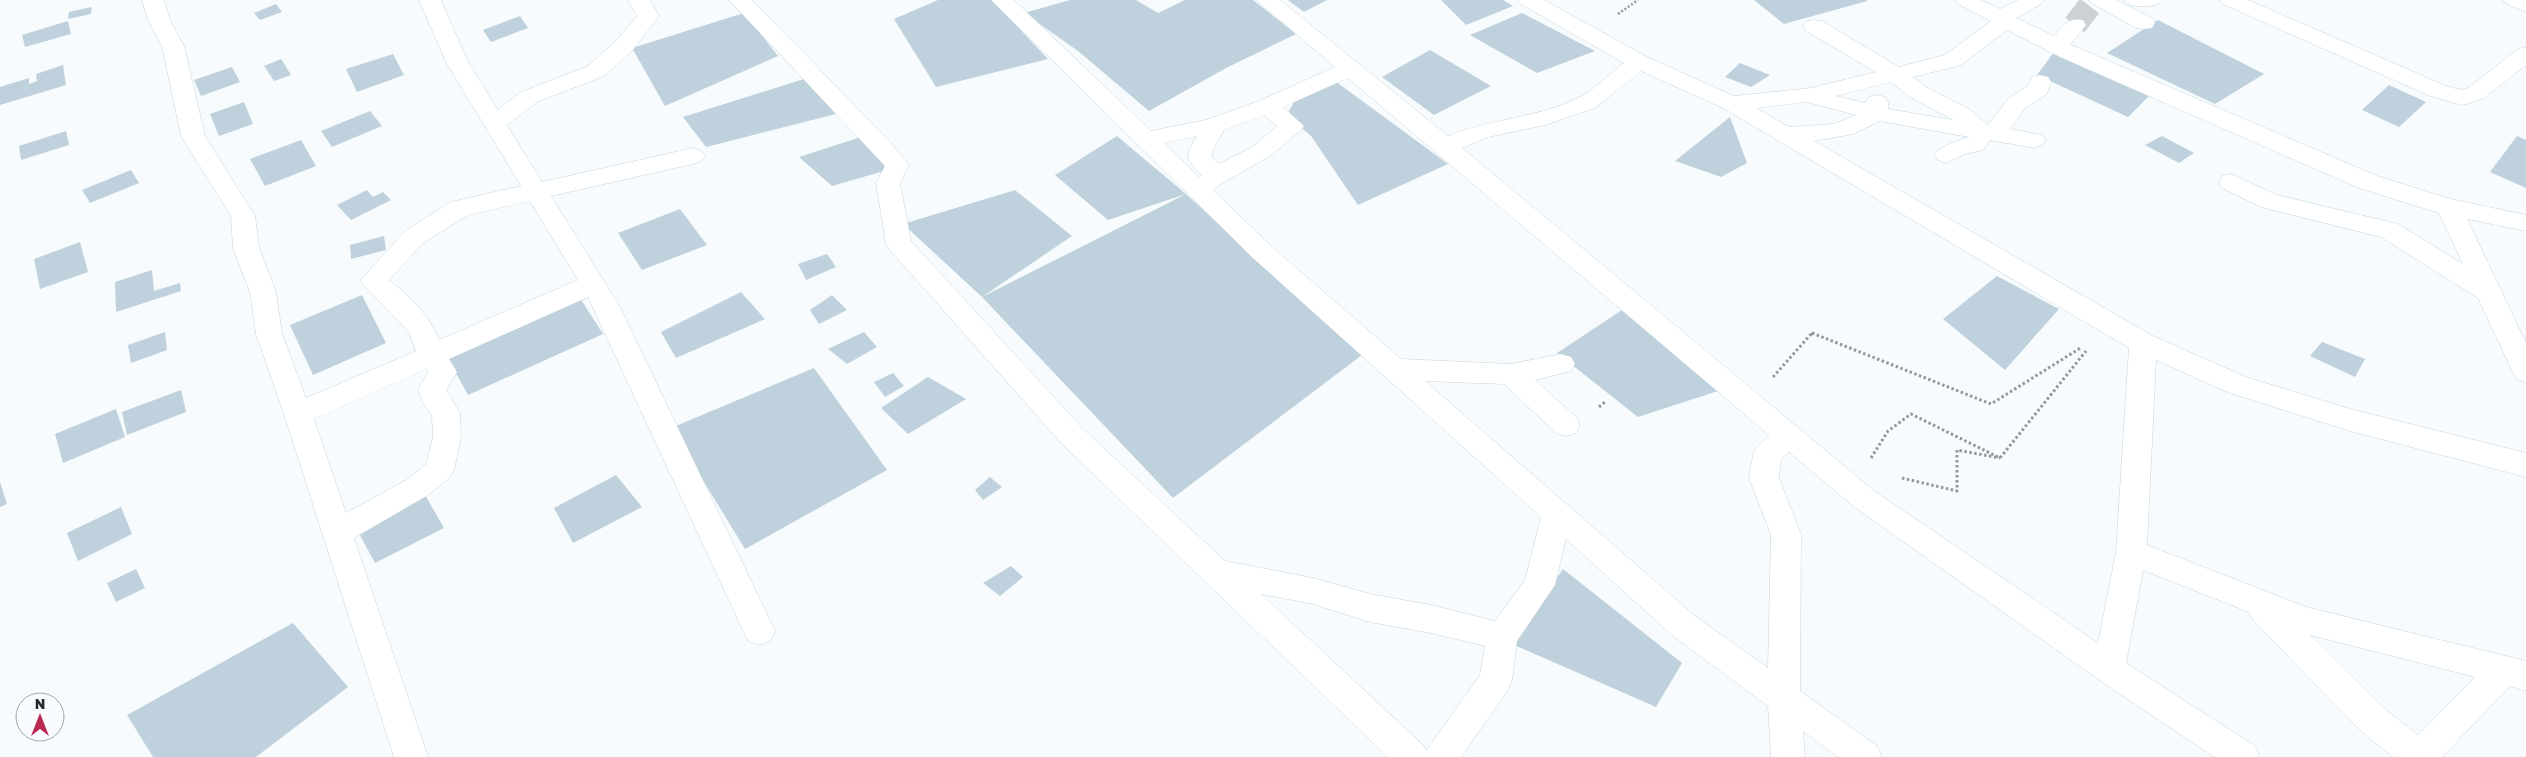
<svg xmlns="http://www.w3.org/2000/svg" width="2526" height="757" font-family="'Golos Text',sans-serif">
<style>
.building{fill:#bed1dc}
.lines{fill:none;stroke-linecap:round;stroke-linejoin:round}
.minor-tunnel{stroke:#cdd1d4;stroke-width:24;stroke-dasharray:24 12;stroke-linecap:butt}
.minor-casing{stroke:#c3d5e0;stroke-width:1}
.path-far1{stroke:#92989b;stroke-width:2.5;stroke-dasharray:2 2;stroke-linecap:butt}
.path{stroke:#92989b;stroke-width:3;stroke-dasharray:2.5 2.5;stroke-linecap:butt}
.minor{fill:#fff;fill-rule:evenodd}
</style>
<rect width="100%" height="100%" fill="#f7fbfd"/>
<g class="building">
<path d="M938,0h54l56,59 -112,28 -42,-68z"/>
<path d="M1070,0h66l22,13 27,-13h68l43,34 -68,33 -79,44 -71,-60 -54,-38z"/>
<path d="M1288,0h39l-23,12z"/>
<path d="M1441,0h62l10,6 -47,19z"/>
<path d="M1754,0h113v1l-83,23z"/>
<path d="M276,4l6,8 -22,8 -6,-7z"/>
<path d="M92,7l-1,7 -23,5 1,-7z"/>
<path d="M744,13l34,43 -113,50 -33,-58z"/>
<path d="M1522,13l73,38 -58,22 -67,-38z"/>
<path d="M520,16l8,12 -37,14 -8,-12z"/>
<path d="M2158,20l106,54 -49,30 -108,-51z"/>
<path d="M68,21l3,13 -46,13 -3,-12z"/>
<path d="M2057,48l97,43 -26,26 -91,-42z"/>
<path d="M1430,50l61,36 -57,29 -52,-38z"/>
<path d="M393,54l11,21 -47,17 -11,-23z"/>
<path d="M281,59l10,16 -17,6 -10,-15z"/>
<path d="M1740,63l30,12 -19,12 -26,-10z"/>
<path d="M63,65l3,20 -66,20v-18l29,-9v6l8,-3 -1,-7z"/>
<path d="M232,67l8,15 -39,14 -7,-16z"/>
<path d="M1331,78l117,86 -90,41 -47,-69 -24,-21 10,-19z"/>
<path d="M804,79l32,35 -130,33 -23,-30z"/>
<path d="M2389,85l37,17 -27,25 -37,-17z"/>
<path d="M244,102l9,22 -34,12 -9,-22z"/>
<path d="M370,111l12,15 -50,21 -11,-16z"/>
<path d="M1730,117l17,46 -26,14 -46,-16z"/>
<path d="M66,131l3,14 -48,15 -2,-14z"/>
<path d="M864,136l27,33 -59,17 -33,-29z"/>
<path d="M1117,136l69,58 -78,26 -53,-45z"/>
<path d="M2162,136l32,17 -15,10 -34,-18z"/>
<path d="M2517,136l9,4v48l-36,-16z"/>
<path d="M301,140l15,26 -51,20 -15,-27z"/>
<path d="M131,170l8,13 -49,20 -8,-13z"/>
<path d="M367,190l6,7 10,-5 8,8 -40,20 -14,-15z"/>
<path d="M1015,190l57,46 -90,61 -79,-73z"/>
<path d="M1186,194l176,161 -189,143 -191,-201z"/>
<path d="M680,209l27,36 -65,25 -24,-37z"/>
<path d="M384,236l2,14 -35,9 -1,-14z"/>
<path d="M80,242l8,30 -48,17 -6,-30z"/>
<path d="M827,254l9,13 -30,13 -8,-16z"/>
<path d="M152,270l2,21 26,-8 1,8 -65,21 -1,-30z"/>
<path d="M1997,276l62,33 -54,61 -62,-51z"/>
<path d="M741,292l24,27 -89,39 -15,-26z"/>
<path d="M362,295l24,48 -73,32 -23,-50z"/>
<path d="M832,295l15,15 -28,14 -9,-14z"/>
<path d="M580,298l23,36 -135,61 -21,-38z"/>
<path d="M1631,304l90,86 -83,27 -81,-64z"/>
<path d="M165,332l2,18 -36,13 -3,-18z"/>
<path d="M864,332l13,15 -30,17 -19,-15z"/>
<path d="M2322,342l43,17 -10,18 -45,-21z"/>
<path d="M814,368l73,102 -142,79 -74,-121z"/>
<path d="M893,373l11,13 -19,11 -11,-15z"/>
<path d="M928,377l38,22 -58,35 -27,-26z"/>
<path d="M181,390l5,22 -59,23 -5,-23z"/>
<path d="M116,409l9,28 -62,26 -8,-29z"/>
<path d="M616,475l26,32 -69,36 -19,-35z"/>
<path d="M990,477l12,10 -19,13 -8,-10z"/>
<path d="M0,482l7,22 -7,3z"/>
<path d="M424,493l20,35 -69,35 -19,-35z"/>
<path d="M121,507l11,27 -54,27 -11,-28z"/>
<path d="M1011,566l12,11 -23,19 -17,-13z"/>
<path d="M136,569l9,19 -29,14 -9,-19z"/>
<path d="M1563,569l119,94 -26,44 -144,-63z"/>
<path d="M293,623l55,64 -92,70h-103l-26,-42z"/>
</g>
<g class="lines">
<path class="minor-tunnel" d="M2075,25l19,-25"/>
<defs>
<g id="minor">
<path d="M142,0h22l6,20 14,26 21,90 50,80 4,32 17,44 6,42 24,64 110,-47 -7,-19 -49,-51 45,-50 46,-29 70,-16 -75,-124 -27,-62h22l27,62 30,48 23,-18 67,-26 28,-25 21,-25 -9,-16h22l9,16 -27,35 -28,25 -67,26 -30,23 35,57 151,-34 8,3 4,5 -4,5 -8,3 -142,32 69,111 155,324 -5,10 -11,4 -11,-4 -160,-344 -139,62 8,13 -11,18 14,23 1,24 -7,33 -5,8 -21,17 -74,43 74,219h-34l-110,-343 -28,-80 -6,-42 -17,-44 -2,-32 -50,-80 -19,-90 -14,-26zM530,201l48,79 -139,60c-9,-24 -29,-44 -50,-60l34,-37 45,-28zM426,369l3,3 -11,17 4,12 10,15 1,21 -7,27 -18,15 -62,34 -32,-94z"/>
<path d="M729,0h23l138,142 19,23 -9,18 11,58 171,187 143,133 88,17 57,16 61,11 64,16 30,-41 16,-63 -288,-259 -262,-258h23l137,131 55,-11 53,-19 76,-34 -79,-67h24l168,136c42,-17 90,-18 130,-38 16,-8 32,-24 46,-35l-103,-59 -4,-4h27l103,57 87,39 77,-8 65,-16 -70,-41 -3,-5 3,-5 8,-1 8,1 77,46 46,-12 46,-34 -33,-17 -4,-4h27l19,9 18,-9h27l-4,4 -25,14 38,18c9,-10 14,-19 29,-16l3,5 -16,20 6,2 301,129 74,23 75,16v16l-59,-12 59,124v39l-10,-3 -38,-81 -97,-61 -120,-30 -39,-19 -3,-6 3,-6 9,-2 46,21 121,29 65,40 -24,-51 -80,-25 -299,-131 -53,-27 -46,35 -48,12 13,10 43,22 19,16 21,-27 19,-12 4,-9 8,-2 8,2 3,5 -4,12 -22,14 -15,21 32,6 4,5 -4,5 -8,3 -44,-8 -7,10 -18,4 -19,9 -8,-3 -4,-5 4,-5 13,-7 18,-6 -89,-16 -27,13 -39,7 339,195 93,41 104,32 176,44v24l-176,-46 -123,-39 -71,-32 -9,185 159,62 220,54v30l-16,-5 -68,71h-49l-31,-25 -110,-113 -3,-7 -106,-42 -17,93 129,83 5,11h-46l-116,-78 -245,-173 -64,-54 -8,7 -2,19 22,56 -1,157 77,55 5,11h-44l-35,-26 2,26h-34l-3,-51 -95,-70 -107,-97 -11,46 -38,56 -5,39 -4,10 -47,67h-73l-326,-313 -172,-194 -4,-6 -10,-61 9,-17zM1641,71l82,37 406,240 -13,204 -18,91 -225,-153 -411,-342 26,-11 57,-12 50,-17zM1348,78l421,357 -12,12 -4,8 -4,23 22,56 -3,134 -73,-52 -270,-235 79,3 52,49 10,3 10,-3 4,-8 -4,-8 -41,-37 36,-9 4,-7 -4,-7 -10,-3 -50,10 -110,-5 -130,-113 -58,-56 8,-6 49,-28 30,-25 4,-5 -21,-19zM1891,82l19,15 43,23 -65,-11v-7l-3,-5 -8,-2 -8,2 -4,6 -29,-7zM1807,102l49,13 -23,9 -44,3 -33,-19zM1264,115l13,11 -23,20 -35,18 -7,-7 1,-7 11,-20zM1197,136l-8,14 -1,9 13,16 -2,2 -35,-34zM1261,594l52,10 57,18 61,11 54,13 -5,29 -54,76 -2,-5zM2310,635l165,42 -57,58 -32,-25z"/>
<path d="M2089,0h27l36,18 3,5 -3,5 -8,1 -8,-1 -43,-24z"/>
<path d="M2124,0h38l-4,4c-10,3 -20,3 -30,0z"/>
<path d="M2219,0h29l198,86 15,4 7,-2 50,-39 8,-2v18l-42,33 -14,5 -8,2 -32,-9 -207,-92z"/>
<path d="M2503,0h23v12l-19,-8z"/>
</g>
</defs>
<use href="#minor" class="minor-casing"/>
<g class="path-far1">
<path d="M1618,14l20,-14"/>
<path d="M1811,334h4"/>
</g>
<g class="path">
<path d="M1812,333l179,71 91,-57"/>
<path d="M1773,377l39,-44"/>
<path d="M1599,407l6,-5"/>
<path d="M1871,458l17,-27 23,-17 89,44 86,-107"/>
<path d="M1902,478l55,13v-41l43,8"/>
</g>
<use href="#minor" class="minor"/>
</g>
<g transform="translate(40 717)"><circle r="24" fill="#f7fbfd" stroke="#a2a7aa"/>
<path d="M0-4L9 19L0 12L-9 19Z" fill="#b92a53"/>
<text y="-8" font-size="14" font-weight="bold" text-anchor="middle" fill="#232a2e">N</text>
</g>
</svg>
